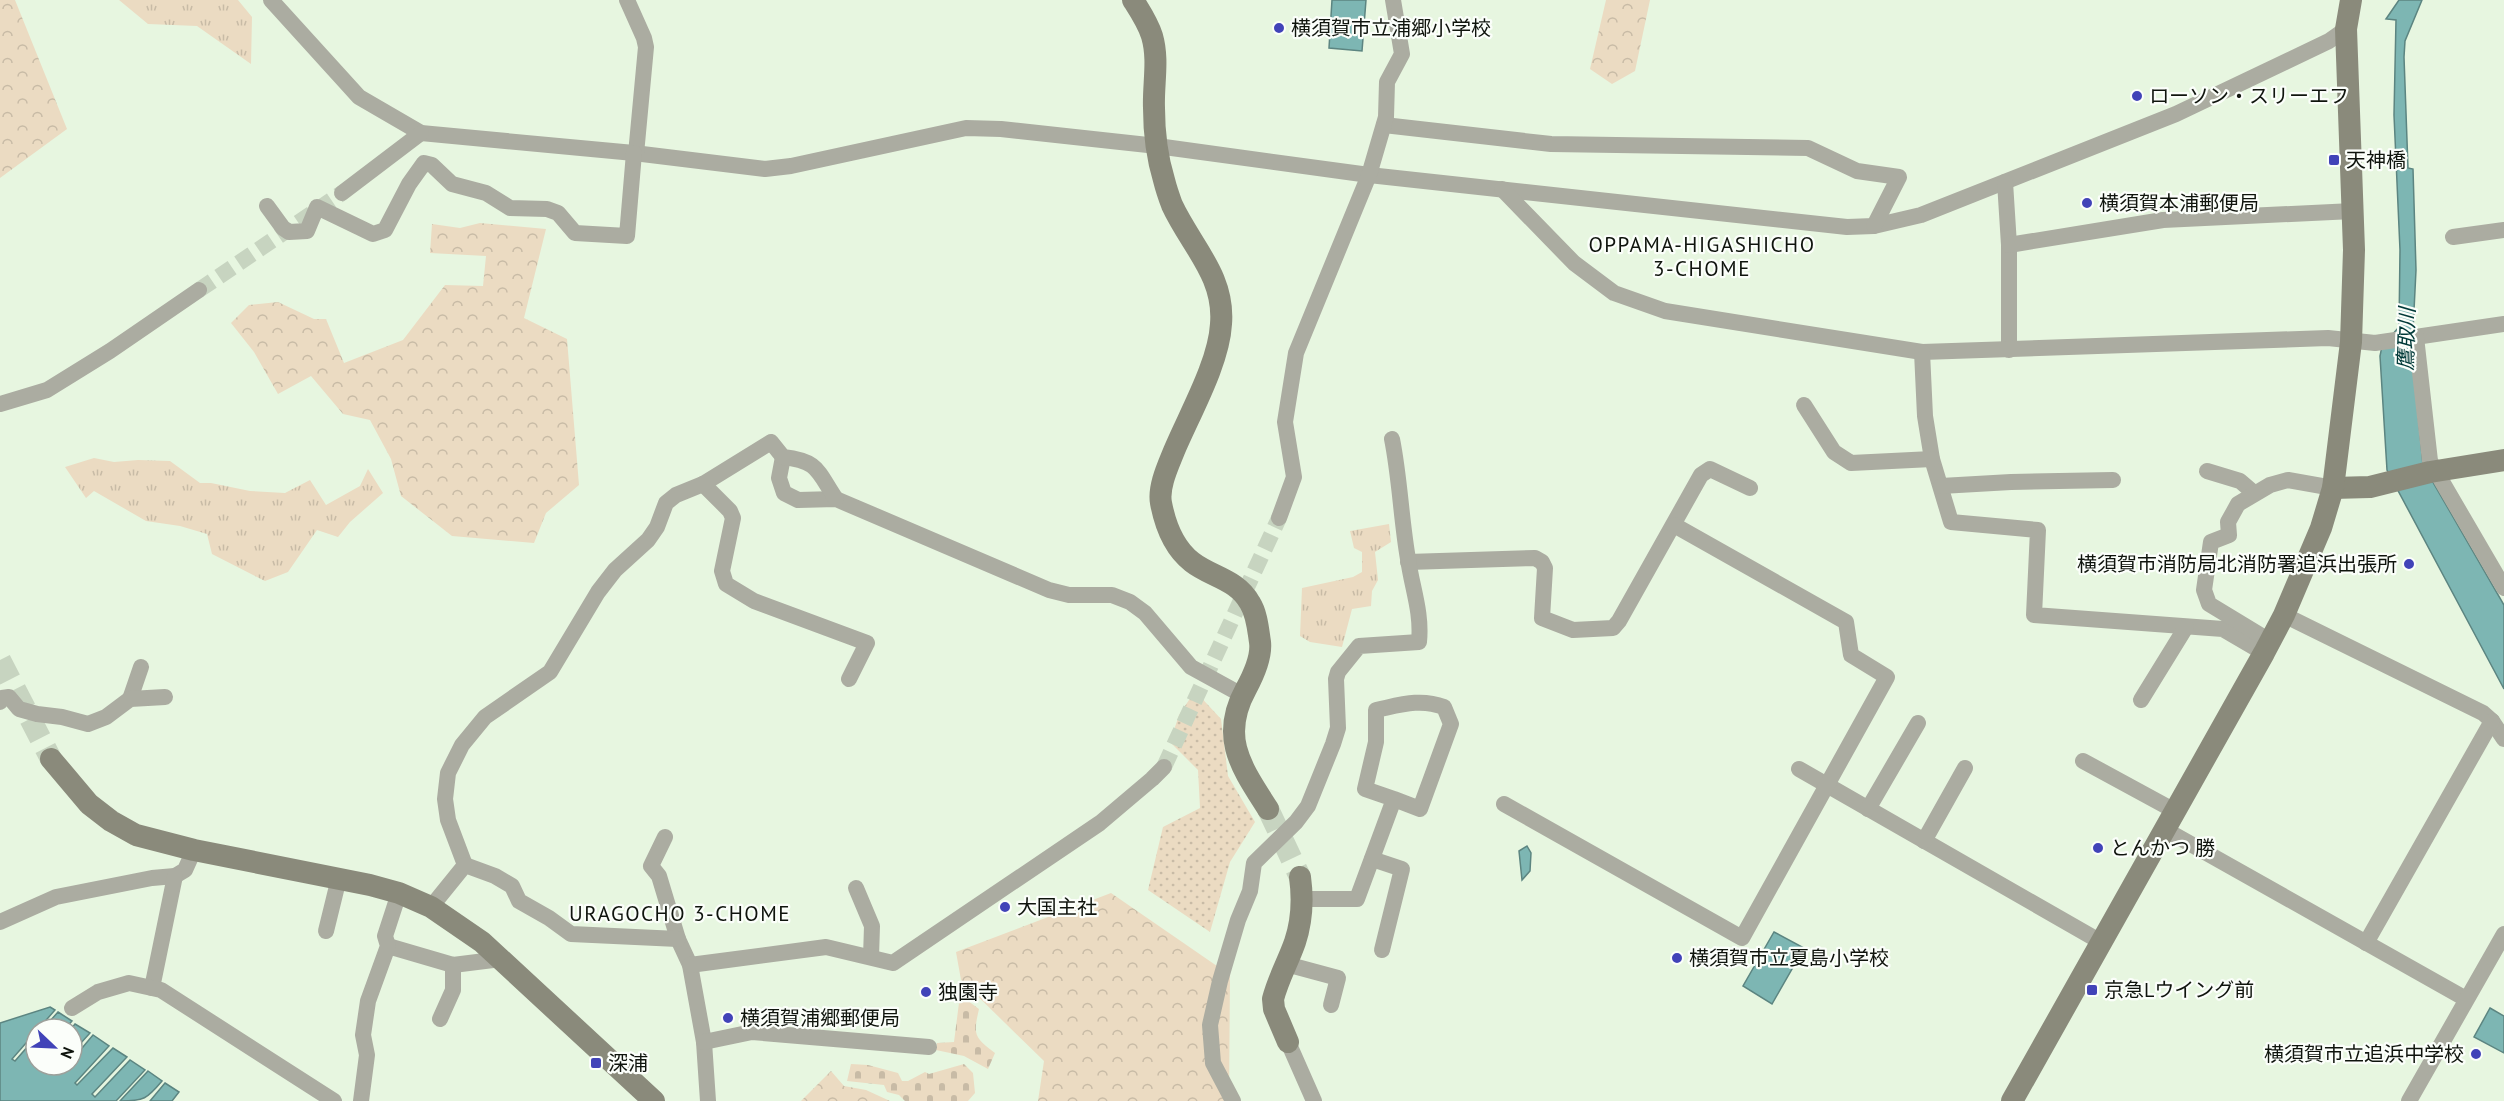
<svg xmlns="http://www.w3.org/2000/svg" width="2504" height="1101" font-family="'PT Sans','Noto Sans JP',sans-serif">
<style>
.grass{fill:url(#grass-tufts)}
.forest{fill:url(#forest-crowns)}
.cemetery{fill:url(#cemetery-stones)}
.park{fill:url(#park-dots)}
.water{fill:#7db6b3;stroke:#5c8581;stroke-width:1.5}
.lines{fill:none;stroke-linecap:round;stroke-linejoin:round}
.street-tunnel{stroke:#c7d4c0;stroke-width:16;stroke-dasharray:16 8;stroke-linecap:butt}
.secondary-tunnel{stroke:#c7d4c0;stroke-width:22;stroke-dasharray:22 11;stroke-linecap:butt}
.street{stroke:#abaca1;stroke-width:16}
.secondary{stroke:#8a8a7b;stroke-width:22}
.poi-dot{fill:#4143b8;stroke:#fbfefa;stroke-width:2}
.labels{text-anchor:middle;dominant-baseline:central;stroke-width:4.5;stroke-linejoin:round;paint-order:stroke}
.poi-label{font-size:20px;fill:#0f140d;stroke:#fbfefa;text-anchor:start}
.neighbourhood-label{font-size:21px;letter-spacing:1.5px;fill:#0f140d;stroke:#fbfefa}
.water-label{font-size:21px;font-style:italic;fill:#003938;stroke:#fbfefa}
</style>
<defs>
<pattern id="grass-tufts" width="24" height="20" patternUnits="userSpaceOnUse" patternTransform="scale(1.5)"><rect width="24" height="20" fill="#ebdbc2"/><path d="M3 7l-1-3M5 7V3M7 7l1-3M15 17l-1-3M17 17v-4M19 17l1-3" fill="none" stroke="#c8bba6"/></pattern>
<pattern id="forest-crowns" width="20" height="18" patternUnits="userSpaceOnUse" patternTransform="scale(1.5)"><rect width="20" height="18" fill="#ebdbc2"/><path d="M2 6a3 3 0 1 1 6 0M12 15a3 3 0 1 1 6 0" fill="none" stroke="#c8bba6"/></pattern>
<pattern id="cemetery-stones" width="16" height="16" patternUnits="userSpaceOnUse" patternTransform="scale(1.5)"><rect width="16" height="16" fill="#ebdbc2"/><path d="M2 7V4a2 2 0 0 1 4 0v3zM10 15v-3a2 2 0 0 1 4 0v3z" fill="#c8bba6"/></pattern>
<pattern id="park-dots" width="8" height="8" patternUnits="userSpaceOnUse" patternTransform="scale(1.5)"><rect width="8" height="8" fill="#ebdbc2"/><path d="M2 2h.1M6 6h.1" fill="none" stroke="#c8bba6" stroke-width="1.8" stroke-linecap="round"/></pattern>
</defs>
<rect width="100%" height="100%" fill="#e7f6e0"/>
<g class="grass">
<path d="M119,0h119l14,17 -1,47 -54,-38 -49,-2z"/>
<path d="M94,458l20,4 24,-2 32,1 30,22h11l39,8 35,2 25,-13 16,25 34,-19 8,-17 15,24 -33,29 -12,15 -21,-7 -29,42 -23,9 -53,-27 -5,-20 -27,-8 -34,-5 -52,-30 -8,7 -21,-31z"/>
<path d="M1389,524l2,18 -16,10 3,28 -6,11 -1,15 -19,3 -10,38 -32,-5 -10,-6 2,-48 51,-11 9,-5v-20l-8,-4 -4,-17z"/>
</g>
<g class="forest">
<path d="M0,0h15l52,129 -67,49z"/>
<path d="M1606,0h44l-15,71 -23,13 -22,-15z"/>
<path d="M480,223l66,6 -22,89 43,21 12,146 -33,28 -12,30 -82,-7 -51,-40 -10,-37 -21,-39 -27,-6 -32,-38 -33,18 -24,-42 -23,-29 18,-18 29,-3 36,17h12l18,44 59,-23 42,-55 38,1 3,-30 -56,-3 2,-29 28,4z"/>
<path d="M1111,893l119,82 -1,126h-191l6,-40 -83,-81 -5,-28z"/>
<path d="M831,1071l13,15 22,4 24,11h-89z"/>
</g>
<g class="cemetery">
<path d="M960,995l19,14c-6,26 -5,28 16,44l-7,16 -24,-13 -28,-6 1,-7 17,-1z"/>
<path d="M851,1064l17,1 30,8 4,8h6l17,-9 4,2 35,-10 9,9 2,20 -7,8h-63l-6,-6 -12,-3 -3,-7 -37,-4z"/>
</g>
<path class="park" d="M1195,691l26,28 7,57 27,46 -25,40 -20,70 -62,-42 15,-63 37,-19 -2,-38 -28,-28 9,-27z"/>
<g class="water">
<path d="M1332,0h34l-4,51 -33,-3z"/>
<path d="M2399,0h23l-17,41 -1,16 4,111 5,1 3,101 -4,81 11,114 81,140v84l-117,-219 -7,-114 2,-10 17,-19 1,-77 -6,-135 2,-95 -10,-1z"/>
<path d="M1527,846l4,7 -1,18 -8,9 -3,-29z"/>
<path d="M1774,932l30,16 -32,56 -29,-18z"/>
<path d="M50,1007l5,3 -43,49 3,2 21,-24v28h26l-5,6 4,2 7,-8h4v-5l21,-25 16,11 -34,37 2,2 36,-37 14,9 -35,37 3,3 35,-37 15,10 -29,31h-116v-78z"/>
<path d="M2490,1008l14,8v37l-30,-16z"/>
<path d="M58,1012l14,9 -7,8h-22z"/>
<path d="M75,1024l15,9 -18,20 -1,-24z"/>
<path d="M148,1071l14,10c-15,18 -18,20 -42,20z"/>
<path d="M165,1083l14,9 -7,9h-22z"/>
</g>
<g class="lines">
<g class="street-tunnel">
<path d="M199,290l143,-97"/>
<path d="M1164,767l115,-249"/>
</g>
<g class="secondary-tunnel">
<path d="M0,660l51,99"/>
<path d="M1268,809l32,68"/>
</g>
<g class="street">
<path d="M271,0l88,97 62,36 213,20 131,16 26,-3 175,-38 35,1 156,17 212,29 478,52 27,-1 47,-11 255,-101 153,-73 17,-12"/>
<path d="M627,0l17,38 2,9 -10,107"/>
<path d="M1384,125l167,19 257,4 49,23 42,6 -25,49"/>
<path d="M2005,182l4,63v105"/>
<path d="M1502,189l72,74 40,30 51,18 257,41 406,-14 47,5 129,-19"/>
<path d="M342,193l79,-60"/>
<path d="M267,206l16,22 6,4 18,-1 10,-24 56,27 12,-4 24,-46 15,-21 8,2 20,19 34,9 24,15 37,1 11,4 17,20 52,3 7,-83"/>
<path d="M2453,237l51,-7"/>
<path d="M2009,245l154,-25 190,-9"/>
<path d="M2416,337l14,124 74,127"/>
<path d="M1922,352l3,64 7,43 19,63 87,8 -4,85 189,14 41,24"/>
<path d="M0,404l47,-14 63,-39 89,-61"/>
<path d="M1804,405l30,47 17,11 81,-4"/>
<path d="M783,457l-4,21 5,15 14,7 38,-1 213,91 20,5h43l18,7 15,11 46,54 51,28"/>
<path d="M2207,471l33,10 14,12"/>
<path d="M703,484l27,27 3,7 -11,53 4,13 28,17 113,42 -18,36"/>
<path d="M1941,486l70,-4 102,-2"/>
<path d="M1279,518l15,-41 -9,-55 11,-69 73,-178 17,-58 1,-35 15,-28 -9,-54"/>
<path d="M1408,562l127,-4 7,4 3,6 -3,50 31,12 40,-2 6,-7 82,-146 9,-6 40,19"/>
<path d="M2284,615l199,98 9,8 12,18"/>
<path d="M2270,641l-61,-37 -5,-14 7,-48 18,-7 -1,-13 10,-18 32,-19 18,-5 45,8"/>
<path d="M130,699l11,-32"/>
<path d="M2141,700l45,-73"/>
<path d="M0,702l2,-4 7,-1 10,12 18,5 25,3 26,7 18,-7 24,-18 35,-2"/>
<path d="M2083,761l92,50"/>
<path d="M1799,769l302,173"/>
<path d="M1504,804l238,134 145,-261 -36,-22 -5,-33 -172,-97"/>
<path d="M1868,809l50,-86"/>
<path d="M2164,829l302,170"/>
<path d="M665,837l-14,29 8,10 19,63 12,26 14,77 4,59"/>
<path d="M1924,841l41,-73"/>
<path d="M1372,859l30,10 -20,81"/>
<path d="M465,865l-17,-45 -3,-21 3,-26 14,-28 23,-28 65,-45 48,-80 17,-22 33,-30 9,-13 9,-24 10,-8 27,-11 68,-42 12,15c36,4 34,14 53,42"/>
<path d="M856,888l16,38 -1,31"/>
<path d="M1303,899h54l37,-100 -29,-10 11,-47v-32c24,-5 44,-12 68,-3l7,17 -31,85 -26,-10"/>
<path d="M431,907l34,-42 30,11 17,10 7,15 30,17 22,16 107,5"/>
<path d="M0,922l56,-25 96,-19 23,-2 10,-6 9,-20"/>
<path d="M326,931l13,-53"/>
<path d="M2366,943l126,-222"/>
<path d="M388,946l65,19 48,-6"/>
<path d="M1286,964l52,14 -7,27"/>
<path d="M690,965l136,-18 67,16 207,-140 52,-44 12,-12"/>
<path d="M152,988l23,-112"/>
<path d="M72,1008l26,-16 31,-9 32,7 173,111"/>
<path d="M440,1019l13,-29v-25"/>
<path d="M704,1042l48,-10 177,15"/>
<path d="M1288,1042l26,59"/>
<path d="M361,1101l6,-46 -4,-20 5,-34 20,-55 -3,-10 14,-43"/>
<path d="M1233,1101l-20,-38 -3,-38 10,-44 18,-61 12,-29 4,-28 42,-41 12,-16 25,-62 5,-16 -2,-49 2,-7 21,-26 60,-4c3,-30 -7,-54 -11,-83 -7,-40 -8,-80 -16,-120"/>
<path d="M2409,1101l95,-167"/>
</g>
<g class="secondary">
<path d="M1133,0c7,11 15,23 19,36 7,24 1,48 2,72 0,24 3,49 10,72 2,8 5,17 8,25 19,41 53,71 49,119 -2,39 -32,91 -47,127 -6,15 -16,36 -13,52 4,21 13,45 31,59 19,15 45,17 58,41 7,11 8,26 10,39 2,15 -7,34 -14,47 -27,49 -4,79 22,120"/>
<path d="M2333,488l37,-1 60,-15 74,-12"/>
<path d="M51,759l38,45 22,17 25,14 58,15 176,35 29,8 32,14 51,35 172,159"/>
<path d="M1288,1042l-14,-33 -1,-10c5,-20 15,-37 22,-57 7,-21 8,-43 5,-65"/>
<path d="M2012,1101l252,-448 20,-38 37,-87 12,-40 18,-146 3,-92 -8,-221 5,-29"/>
</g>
</g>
<g class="poi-dot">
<circle cx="1279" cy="28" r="6"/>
<circle cx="2137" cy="96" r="6"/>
<rect x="2328" y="154" width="12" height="12" rx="3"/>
<circle cx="2087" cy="203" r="6"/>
<circle cx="2409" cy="564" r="6"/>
<circle cx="2098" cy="848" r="6"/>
<circle cx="1005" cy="907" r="6"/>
<circle cx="1677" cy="958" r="6"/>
<rect x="2086" y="984" width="12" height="12" rx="3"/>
<circle cx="926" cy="992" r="6"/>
<circle cx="728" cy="1018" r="6"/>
<circle cx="2476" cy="1054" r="6"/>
<rect x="590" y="1057" width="12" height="12" rx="3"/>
</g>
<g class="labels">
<g class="poi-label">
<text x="1291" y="28">横須賀市立浦郷小学校</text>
<text x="2149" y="96">ローソン・スリーエフ</text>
<text x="2346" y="160">天神橋</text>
<text x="2099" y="203">横須賀本浦郵便局</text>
<text x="2397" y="564" text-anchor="end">横須賀市消防局北消防署追浜出張所</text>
<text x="2110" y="848">とんかつ 勝</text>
<text x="1017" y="907">大国主社</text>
<text x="1689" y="958">横須賀市立夏島小学校</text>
<text x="2104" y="990">京急Lウイング前</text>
<text x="938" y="992">独園寺</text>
<text x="740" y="1018">横須賀浦郷郵便局</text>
<text x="2464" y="1054" text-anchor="end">横須賀市立追浜中学校</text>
<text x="608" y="1063">深浦</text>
</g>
<g class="neighbourhood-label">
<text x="1702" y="244">OPPAMA-HIGASHICHO<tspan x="1702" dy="24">3-CHOME</tspan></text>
<text x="680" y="913">URAGOCHO 3-CHOME</text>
</g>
<g class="water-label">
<text transform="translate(2406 339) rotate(-88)">鷹取川</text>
</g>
</g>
<g transform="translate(54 1047) rotate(113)"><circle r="28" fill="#fbfefa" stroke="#9da09b" stroke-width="1.5"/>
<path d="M0-4.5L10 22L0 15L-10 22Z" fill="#4143b8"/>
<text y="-9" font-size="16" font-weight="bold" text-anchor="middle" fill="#0f140d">N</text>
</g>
</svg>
